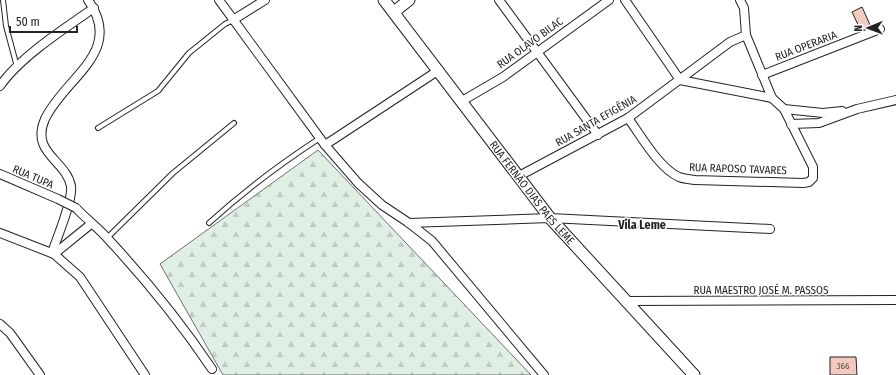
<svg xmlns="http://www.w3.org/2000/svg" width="896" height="375" font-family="'Fira Sans Condensed',sans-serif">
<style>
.forest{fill:url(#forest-firs);stroke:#6f6f6f}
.building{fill:#f3c9c0;stroke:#222}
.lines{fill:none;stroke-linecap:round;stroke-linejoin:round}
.lane-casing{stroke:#222;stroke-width:6}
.street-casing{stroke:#222;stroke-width:10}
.secondary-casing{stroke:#222;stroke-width:13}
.lane{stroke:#fff;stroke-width:4}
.street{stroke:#fff;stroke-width:8}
.secondary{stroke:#fff;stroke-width:11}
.street-bridge-casing{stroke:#222;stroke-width:10;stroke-linecap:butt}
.street-bridge{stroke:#fff;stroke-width:8}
.labels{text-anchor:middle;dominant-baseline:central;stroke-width:3;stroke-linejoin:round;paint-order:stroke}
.number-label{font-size:9px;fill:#564c4a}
.street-label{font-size:11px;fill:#222;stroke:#fff}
.neighbourhood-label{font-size:12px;font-weight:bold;fill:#222;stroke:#fff}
</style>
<defs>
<pattern id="forest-firs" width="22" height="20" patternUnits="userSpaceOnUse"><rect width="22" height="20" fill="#e0efe3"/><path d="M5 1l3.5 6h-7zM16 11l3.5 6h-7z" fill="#c0cdc2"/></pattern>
</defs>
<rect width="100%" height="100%" fill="#fff"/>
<path class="forest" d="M318,150l213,225h-308l-63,-111z"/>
<g class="building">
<path d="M862,7l9,20 -10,4 -9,-19z"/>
<path d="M830,357h26l1,18h-27z"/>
</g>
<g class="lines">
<defs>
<g id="lane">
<path d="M3,0l3,26 11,41"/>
<path d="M98,128l60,-37 31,-38 36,-29 8,-4"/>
<path d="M209,223c35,-32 71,-59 111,-85"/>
<path d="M107,238l66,-65 61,-50"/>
</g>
<g id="street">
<path d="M219,0l106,145 33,38 24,22 27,18 23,18 112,134"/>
<path d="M499,0l99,135"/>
<path d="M625,0l55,80 92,18"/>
<path d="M233,20l32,-20"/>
<path d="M762,75l118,-46"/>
<path d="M0,86c20,-29 65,-58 94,-78"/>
<path d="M462,101l41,-24 106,-77"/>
<path d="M784,109l39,4 19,-2"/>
<path d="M628,118c13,18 31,50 51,59 5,2 11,2 16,3l108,3 6,-1 4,-4v-11l-29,-58 -12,-11 -26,-63 -2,-27 -4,-8"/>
<path d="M791,124l28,-1 38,-14 39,-9"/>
<path d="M325,145l114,-75"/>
<path d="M0,174l58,25"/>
<path d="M519,176l109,-58 102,-76 16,-7"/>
<path d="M76,208c10,11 23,20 33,32 38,41 72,83 103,129"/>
<path d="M409,223l141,-5 220,11"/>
<path d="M0,233l54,21 26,23 65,98"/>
<path d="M52,253c5,-16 21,-52 19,-67 -5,-26 -41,-33 -26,-67 20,-42 80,-67 43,-119"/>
<path d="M54,254l37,-30"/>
<path d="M625,301l271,-1"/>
<path d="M0,324l10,9 30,42"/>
</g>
<g id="secondary">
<path id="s1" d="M384,0l166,218 144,157"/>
<path d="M394,12l15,-12"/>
</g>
</defs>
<use href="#lane" class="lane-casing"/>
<use href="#street" class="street-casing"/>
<use href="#secondary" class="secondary-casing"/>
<use href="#lane" class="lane"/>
<use href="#street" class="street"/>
<use href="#secondary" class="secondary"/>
<defs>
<path id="street-bridge" d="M58,199l18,9"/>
</defs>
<use href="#street-bridge" class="street-bridge-casing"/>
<use href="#street-bridge" class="street-bridge"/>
</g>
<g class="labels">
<g class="number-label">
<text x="843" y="366">366</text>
</g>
<g class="street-label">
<text transform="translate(530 43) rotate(-36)">RUA OLAVO BILAC</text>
<text transform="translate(806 46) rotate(-21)">RUA OPERARIA</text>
<text transform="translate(596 121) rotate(-30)">RUA SANTA EFIGÊNIA</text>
<text transform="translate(738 169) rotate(2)">RUA RAPOSO TAVARES</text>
<text transform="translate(33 177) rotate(23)">RUA TUPA</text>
<text stroke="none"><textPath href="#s1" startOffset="243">RUA FERNÃO DIAS PAES LEME</textPath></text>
<text x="761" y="290">RUA MAESTRO JOSÉ M. PASSOS</text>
</g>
<g class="neighbourhood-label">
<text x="642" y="225">Vila Leme</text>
</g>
</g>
<g transform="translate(868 28) rotate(269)" stroke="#ffffff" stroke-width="3" paint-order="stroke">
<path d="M0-3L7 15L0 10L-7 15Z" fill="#222222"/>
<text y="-6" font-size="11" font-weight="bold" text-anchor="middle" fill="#222222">N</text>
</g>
<path d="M10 26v6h67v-6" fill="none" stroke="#222222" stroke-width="2"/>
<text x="16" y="26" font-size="12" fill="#222222" stroke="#ffffff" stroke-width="3" paint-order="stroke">50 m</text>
</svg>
